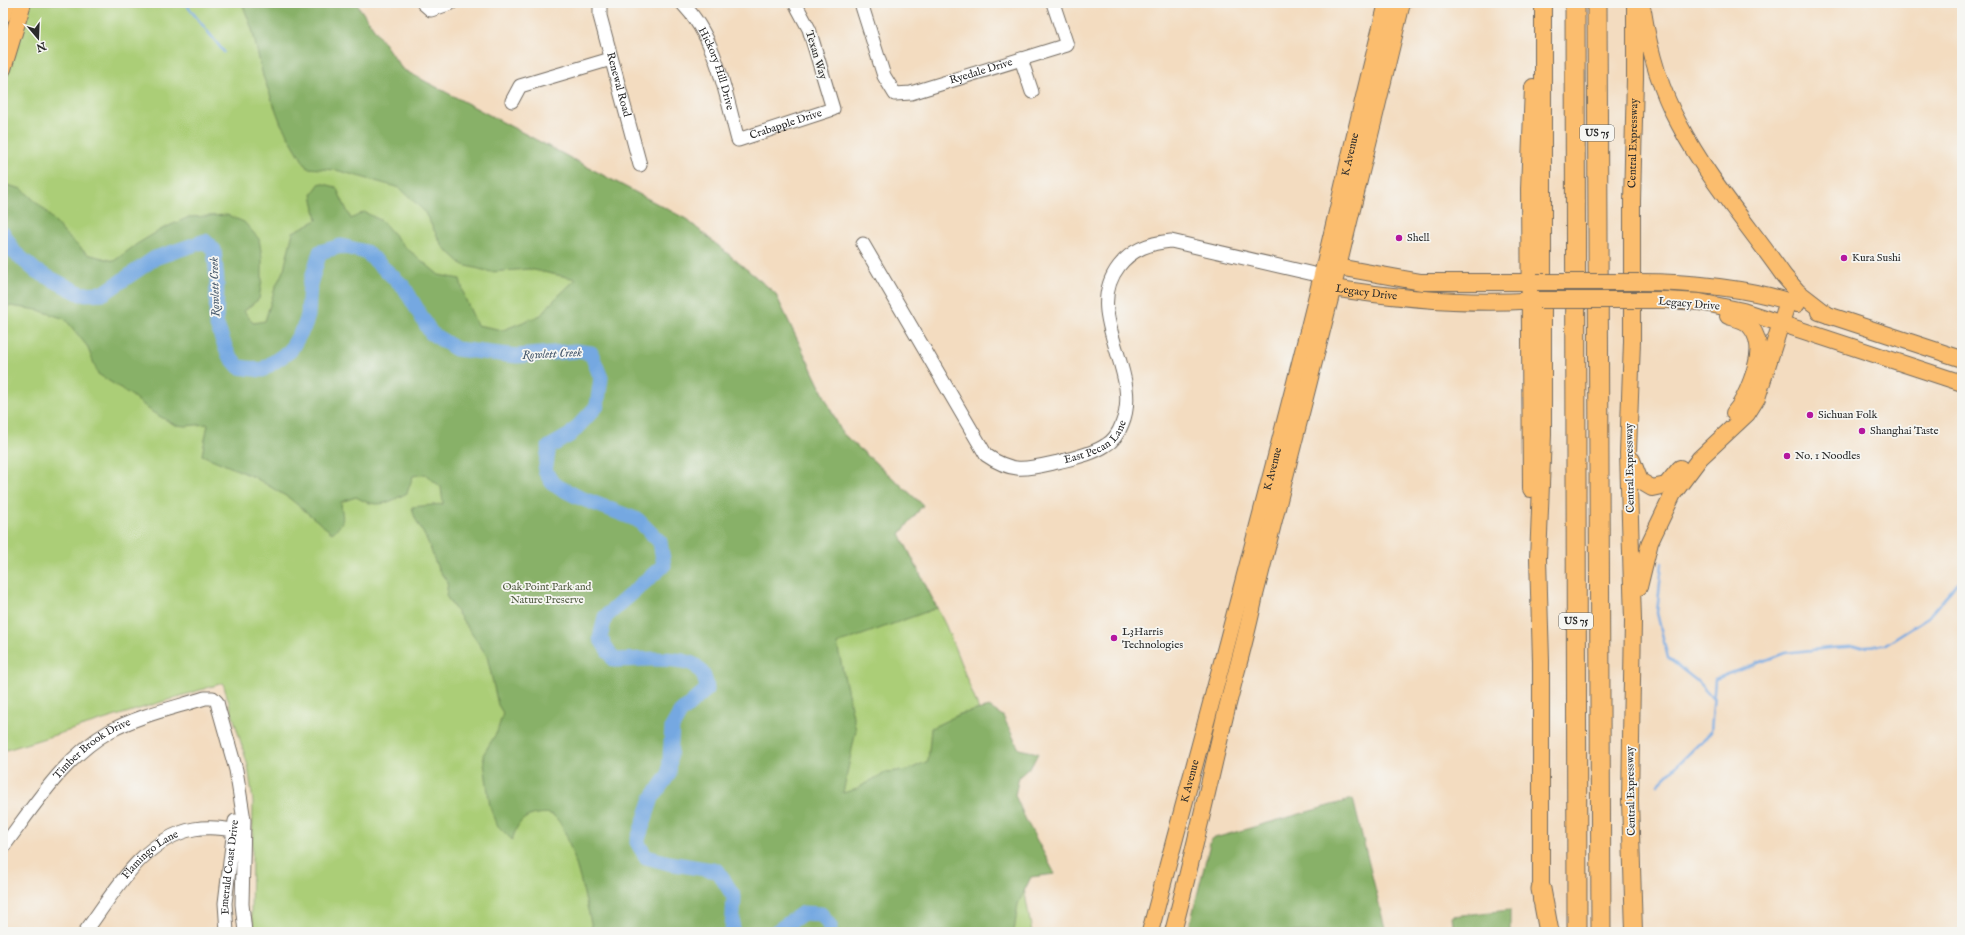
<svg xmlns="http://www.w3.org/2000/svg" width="1965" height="935" font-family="'IM FELL English',serif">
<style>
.green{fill:#abce77;stroke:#6b7c51}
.forest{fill:#88b168;stroke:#5a6e4a}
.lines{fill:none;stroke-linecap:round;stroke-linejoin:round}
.stream{stroke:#75a8e1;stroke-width:2.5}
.river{stroke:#75a8e1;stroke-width:15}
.minor-casing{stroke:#71695f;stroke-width:15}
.major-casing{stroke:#71695f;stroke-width:18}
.highway-casing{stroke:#71695f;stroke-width:21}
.minor{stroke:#fff;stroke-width:13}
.major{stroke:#fbbd6e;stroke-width:16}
.highway{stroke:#fbbd6e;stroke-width:19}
.major-bridge-casing{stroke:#71695f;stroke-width:18;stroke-linecap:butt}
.major-bridge{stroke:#fbbd6e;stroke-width:16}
.poi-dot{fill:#b5179e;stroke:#f6f6f2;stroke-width:1.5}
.labels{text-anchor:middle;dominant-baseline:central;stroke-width:3.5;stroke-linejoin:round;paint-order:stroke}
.shield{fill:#f6f6f2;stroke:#686867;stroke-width:1}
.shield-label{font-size:10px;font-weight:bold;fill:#2b2b2b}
.street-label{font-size:11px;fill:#2b2b2b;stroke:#f6f6f2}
.poi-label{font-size:11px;fill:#2b2b2b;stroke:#f6f6f2;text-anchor:start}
.park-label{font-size:11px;fill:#515c42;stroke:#f6f6f2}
.water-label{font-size:12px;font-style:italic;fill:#45576b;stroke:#f6f6f2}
</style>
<rect width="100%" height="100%" fill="#f6f6f2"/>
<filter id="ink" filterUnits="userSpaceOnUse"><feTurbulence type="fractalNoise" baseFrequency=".025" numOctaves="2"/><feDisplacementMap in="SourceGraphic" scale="8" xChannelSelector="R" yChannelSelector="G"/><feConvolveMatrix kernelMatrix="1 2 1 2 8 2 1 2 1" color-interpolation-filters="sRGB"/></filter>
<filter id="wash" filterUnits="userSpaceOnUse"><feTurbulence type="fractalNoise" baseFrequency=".012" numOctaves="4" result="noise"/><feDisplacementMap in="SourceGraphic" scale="16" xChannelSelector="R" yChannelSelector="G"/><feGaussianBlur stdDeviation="0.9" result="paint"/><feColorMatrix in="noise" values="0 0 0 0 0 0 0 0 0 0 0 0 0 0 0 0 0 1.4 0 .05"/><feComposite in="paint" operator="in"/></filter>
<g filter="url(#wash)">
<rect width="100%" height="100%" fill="#f3dcc0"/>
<path class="green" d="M3,3h353l46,66 284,150 89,74 67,140 81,72 -23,29 46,92 56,142 30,164h-776l-5,-17 2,-113 -5,-36 -25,-83 -220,68z"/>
<g class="forest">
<path d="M242,3h114l46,66 284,150 89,74 67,140 81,72 -23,29 37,74 -100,36 19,86 -13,63 13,-4 30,-17 22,-2 20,-9 3,-33 29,-14 29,-7 14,9 16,33 19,4 -6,12 -13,12 -4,18 10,23 30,56 -24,3 -13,27 -4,28h-421c-5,-23 -22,-98 -36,-113 -6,-7 -12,-6 -20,-5 -17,3 -20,12 -25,26l-16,-16 -6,-17 -7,-52 14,-23 6,-19 -5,-8 -11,-49 -41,-60 2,-14c-15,-16 -13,-26 -22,-44 -6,-11 -12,-19 -14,-31l31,-3 -2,-17 -16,-13 -12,2 -6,17c-21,11 -30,16 -51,4l-15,5c1,17 6,19 -9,31l-43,-35 -35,-21 -52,-22 6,-31 -22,2 -11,-1 -23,-13 -21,-17 -33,-21 -11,-28 -22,-27 -27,-9 -35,-5v-121l19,5 23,21 20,24 22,20 27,7 23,-17 25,-15 27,-12 38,-2 17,7 15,17 3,18v23l-3,19 -15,12 9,12 12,-2 10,-33 9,-19 9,-37 24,-12 -5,-26 8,-11 16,4 15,32 13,-7 18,9 22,25 35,29 21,4 5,19 12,27 26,5 38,-15 12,-14 23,-22 -47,-10 -38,3 -28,-7 -20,-18 -19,-36 -24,-23 -64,-18 -29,-2 -26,-44 -18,-48 -11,-47z"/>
<path d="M1353,799l33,133h-198l23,-93z"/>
<path d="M1510,910v22h-56l-2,-16z"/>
</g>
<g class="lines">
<g class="stream">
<path d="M185,3l39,49"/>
<path d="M1662,563l-5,50 11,45 29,23 16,18"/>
<path d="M1658,784l53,-52 4,-53 70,-26 44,-5 55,-3 44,-28 34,-39"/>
</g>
<g class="river">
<path d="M3,233l11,19 22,19 45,23 23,-1 51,-35 50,-17 9,9 3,30 -1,43 12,31 11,13 23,3 28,-19 15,-26 3,-10 2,-31 10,-32 21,-6 25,6 38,35 27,46 25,16 61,7 59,-5 15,2 10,25 -4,28 -27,29 -21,12 -4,24 8,13 25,13 60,23 22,22 4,23 -59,52 -5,21 14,22c19,0 70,-5 83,7 7,6 9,13 10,22l-27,24 -8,14 -3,47 -17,24 -15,44 9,15 23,6 49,8 16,26 -2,35"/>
<path d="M776,932l27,-19 18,1 9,12v6"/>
</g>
</g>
</g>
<g filter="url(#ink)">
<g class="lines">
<defs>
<g id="minor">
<path d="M423,3l8,7 20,-7"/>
<path id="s1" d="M600,3v13l40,149"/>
<path id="s2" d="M682,3c35,36 43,90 56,137l95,-31 -24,-80 -14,-26"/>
<path id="s3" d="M861,3l23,73 11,18 16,-1 156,-48 -14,-42"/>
<path d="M1021,59l11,33"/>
<path d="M512,101l8,-15 91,-27"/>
<path id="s4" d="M863,244l123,211c27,19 41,14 72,7 15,-4 35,-8 48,-17 9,-5 13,-13 16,-21 22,-52 -41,-109 -3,-158 13,-17 31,-23 52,-25l151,35"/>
<path id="s5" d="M3,847c32,-42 61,-90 107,-116 30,-16 64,-23 95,-33h8l4,4 2,8 17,60 8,50 -2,84 3,28"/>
<path id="s6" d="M85,932c29,-39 57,-93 109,-103 17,-3 33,0 49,2"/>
<path id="s7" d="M227,932l-2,-29 10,-82"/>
</g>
<g id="major">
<path d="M1643,11c6,39 17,78 36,113 28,54 70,102 105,152l13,15 31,24"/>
<path d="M3,15l4,-12"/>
<path d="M3,69l20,-66"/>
<path d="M1328,272l10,-5 83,15h116"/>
<path id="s8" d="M1325,280l8,8c68,11 137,17 206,12"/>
<path d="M1639,282c49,0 111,6 158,22"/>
<path d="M1665,300l35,2 43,9 219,72"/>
<path d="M1819,312l143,47"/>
<path d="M1728,316c6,2 16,4 20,8 5,5 9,13 10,20 3,17 -12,56 -24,69"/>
<path d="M1632,460l8,21 12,7 14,-3 14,-17"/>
<path d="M1531,489l-2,-300 4,-102"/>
<path d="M1639,587l11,-45 23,-48 27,-36 47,-44 10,-16 31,-97"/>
<path d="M1541,900v-239l-3,-102 5,-124v-432"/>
<path id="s9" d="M1150,932c58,-219 118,-437 172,-657 22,-91 42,-182 65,-272"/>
<path d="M1173,932c19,-72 35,-144 52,-216 10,-41 22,-80 30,-121l83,-328 64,-264"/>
<path id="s10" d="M1634,932l-4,-132 3,-180 -5,-167 4,-112v-140l3,-123v-75"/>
</g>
<g id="highway">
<path d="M1575,3l2,929"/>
<path d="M1597,3l4,929"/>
<path d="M1541,889l8,43"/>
</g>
</defs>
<use href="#minor" class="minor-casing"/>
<use href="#major" class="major-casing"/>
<use href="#highway" class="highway-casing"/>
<use href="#minor" class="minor"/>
<use href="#major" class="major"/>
<use href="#highway" class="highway"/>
<defs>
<g id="major-bridge">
<path d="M1537,282h102"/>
<path d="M1539,300h126"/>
</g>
</defs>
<use href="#major-bridge" class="major-bridge-casing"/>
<use href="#major-bridge" class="major-bridge"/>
</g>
</g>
<g class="poi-dot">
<circle cx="1399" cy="238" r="4"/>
<circle cx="1844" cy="258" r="4"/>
<circle cx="1810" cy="415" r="4"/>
<circle cx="1862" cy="431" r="4"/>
<circle cx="1787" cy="456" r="4"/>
<circle cx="1114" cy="638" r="4"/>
</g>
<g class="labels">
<g class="shield">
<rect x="1580" y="125" width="34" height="16" rx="3"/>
<rect x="1559" y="613" width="34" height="16" rx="3"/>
</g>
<g class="shield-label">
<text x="1597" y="133">US 75</text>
<text x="1576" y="621">US 75</text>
</g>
<g class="street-label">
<text transform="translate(816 55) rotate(73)">Texan Way</text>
<text stroke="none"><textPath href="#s2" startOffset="75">Hickory Hill Drive</textPath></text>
<text stroke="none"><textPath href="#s3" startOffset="187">Ryedale Drive</textPath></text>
<text stroke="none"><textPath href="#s1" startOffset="84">Renewal Road</textPath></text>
<text stroke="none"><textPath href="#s2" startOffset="200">Crabapple Drive</textPath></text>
<text stroke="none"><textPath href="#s10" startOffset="789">Central Expressway</textPath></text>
<text stroke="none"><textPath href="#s9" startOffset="803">K Avenue</textPath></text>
<text stroke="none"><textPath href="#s8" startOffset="45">Legacy Drive</textPath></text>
<text transform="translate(1689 304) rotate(5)">Legacy Drive</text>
<text stroke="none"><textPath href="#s4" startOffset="364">East Pecan Lane</textPath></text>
<text stroke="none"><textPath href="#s9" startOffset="479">K Avenue</textPath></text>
<text transform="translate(1630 468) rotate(-91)">Central Expressway</text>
<text stroke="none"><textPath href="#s5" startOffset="134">Timber Brook Drive</textPath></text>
<text stroke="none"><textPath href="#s9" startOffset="156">K Avenue</textPath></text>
<text transform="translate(1631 791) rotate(-91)">Central Expressway</text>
<text stroke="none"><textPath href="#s6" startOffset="102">Flamingo Lane</textPath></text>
<text stroke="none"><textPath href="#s7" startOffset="65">Emerald Coast Drive</textPath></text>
</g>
<g class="poi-label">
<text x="1407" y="238">Shell</text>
<text x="1852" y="258">Kura Sushi</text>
<text x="1818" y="415">Sichuan Folk</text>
<text x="1870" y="431">Shanghai Taste</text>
<text x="1795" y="456">No. 1 Noodles</text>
<text x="1122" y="632">L3Harris<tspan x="1122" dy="13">Technologies</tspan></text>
</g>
<g class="park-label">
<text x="547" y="587">Oak Point Park and<tspan x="547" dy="13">Nature Preserve</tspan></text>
</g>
<g class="water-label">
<text transform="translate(215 287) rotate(-92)">Rowlett Creek</text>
<text transform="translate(552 354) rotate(-3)">Rowlett Creek</text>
</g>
</g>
<rect width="1965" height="935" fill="none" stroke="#f6f6f2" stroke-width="16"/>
<g transform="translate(38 38) rotate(161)" stroke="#f6f6f2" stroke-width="3" paint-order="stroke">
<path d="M0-3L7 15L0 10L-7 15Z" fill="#2b2b2b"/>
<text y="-6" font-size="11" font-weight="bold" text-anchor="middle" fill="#2b2b2b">N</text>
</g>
</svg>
